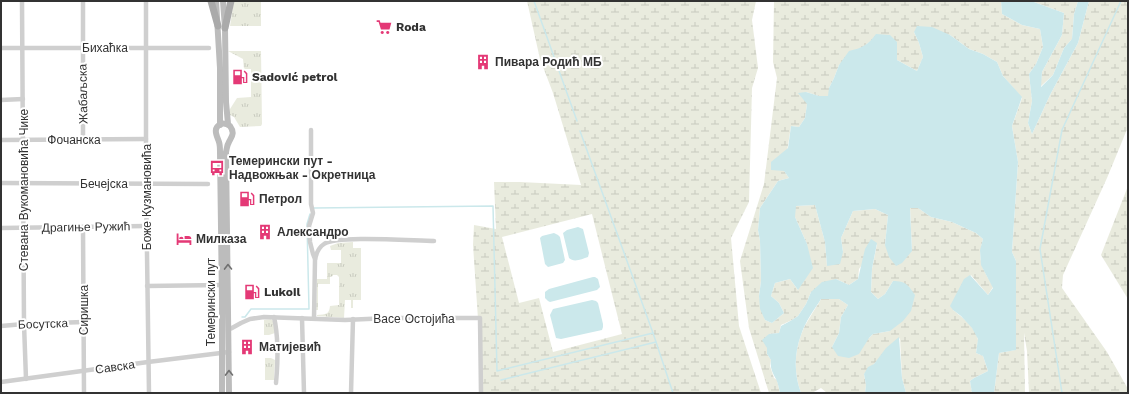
<svg xmlns="http://www.w3.org/2000/svg" width="1129" height="394" font-family="'Work Sans',sans-serif">
<style>
.grass{fill:url(#grass-tufts)}
.wetland{fill:url(#wetland-marsh);fill-rule:evenodd}
.water{fill:#cbe8eb}
.lines{fill:none;stroke-linecap:round;stroke-linejoin:round}
.stream{stroke:#cbe8eb;stroke-width:1.5}
.street{stroke:#cfcfcf;stroke-width:4.5}
.secondary{stroke:#bcbcbc;stroke-width:6}
.primary{stroke:#aaa;stroke-width:7}
.oneway{stroke:#707070}
.labels{text-anchor:middle;dominant-baseline:central;stroke-width:4;stroke-linejoin:round;paint-order:stroke}
.poi-label{font-size:12px;font-weight:bold;fill:#323232;stroke:#fff;text-anchor:start}
.street-label{font-size:12px;fill:#323232;stroke:#fff}
</style>
<defs>
<pattern id="grass-tufts" width="24" height="20" patternUnits="userSpaceOnUse"><rect width="24" height="20" fill="#e9ebde"/><path d="M3 7l-1-3M5 7V3M7 7l1-3M15 17l-1-3M17 17v-4M19 17l1-3" fill="none" stroke="#c8cabf"/></pattern>
<pattern id="wetland-marsh" width="20" height="14" patternUnits="userSpaceOnUse"><rect width="20" height="14" fill="#e9ebde"/><path d="M1 5h8M5 5V1M11 12h8M15 12V8" fill="none" stroke="#c8cabf"/></pattern>
</defs>
<rect width="100%" height="100%" fill="#fff"/>
<g class="grass">
<path d="M234,1h27v25h-31z"/>
<path d="M228,51h33l1,73 -1,2 -21,1 -6,-10 -6,-3 2,-5 7,-11 14,-1v-28h-7l-1,-10z"/>
<path d="M353,242v6h8v52h-8v8h-2v-8h-6l-1,18 -27,-2v-1c9,-1 12,0 13,-9l9,-1v-28l-2,-2h-4v1l-3,1v7h-12v26h-2l1,-31h10v-16h14v-13h-10l-1,-4 8,-3z"/>
<path d="M271,319l2,2 2,12 -6,2h-5v-15z"/>
<path d="M265,358h6l4,2 -1,20h-9z"/>
</g>
<g class="wetland">
<path d="M527,1h229l-4,19 6,48 -6,20 -3,114 -18,36 8,88 22,67h-278l-10,-148 1,-20 22,4 -2,-47h26l61,3 -28,-92 -13,-34zM592,214l30,120 -69,18 -14,-54 -20,5 -17,-66z"/>
<path d="M774,1h227l1,13 20,11 18,4 3,18 -7,17 -7,10 3,27 -4,22 4,11 18,-39 28,-52 11,-42h39v126l-21,51 -44,97 -1,13 45,64 21,37v4h-99l-2,-42 -3,-18 1,60h-31l5,-40 16,-3 1,-89 -4,-9 6,-90 -6,-36 10,-28 -19,-22 -6,-14 -14,-8 -14,-5 -19,-14 -36,-3 5,11 4,14 -6,14 -20,-11v-18l-26,-1 -32,24 -5,13 -5,10v8h-10l-13,-4 1,12 -2,14 -6,9 -8,-1 -7,45 5,7 -11,3 -18,27 -2,22 2,11 1,40 -2,15 6,24 7,3 12,-10 -5,-10 -8,-7 4,-13 15,-4 8,11 9,-46 -12,-27v-11l20,-1 10,37 2,24 16,-14 -2,-14 12,-27 22,-2 13,6 -3,30 27,6 -2,-44 8,1 13,9 21,5 24,11 7,6c-6,23 -1,28 10,48l-5,8 -17,-20 -18,35c9,7 24,19 25,30 0,4 -2,9 -2,13l7,3 5,15 -14,7 -4,3 2,12h-66l-4,-15 -2,-40 -36,36 2,11 -1,8h-38l-6,-5 -9,5h-11c-7,-18 -7,-40 0,-58 4,-12 14,-25 20,-36h18l9,6 -7,12 -2,16 -7,14 37,-9 4,-4 17,-3 3,-50 -8,13 -7,5 -7,-7 1,-23 5,-25 -18,25 -1,10 -9,6 -13,-6 -25,13 -5,12 -8,12 -6,4 -11,5 -2,8 -10,1 -2,20 4,6 -1,6 4,12 3,2 3,13h-11l-20,-65 -9,-67 24,-77 13,-106 -4,-16z"/>
<path d="M1026,1h52l-4,13 -2,25 -8,9 -11,27 -13,12 2,-15 20,-37 2,-22 -30,-11z"/>
<path d="M1128,186v113l-27,-44z"/>
</g>
<g class="water">
<path d="M1001,1l33,1 30,11 -2,22 -20,37 -1,15 12,-12 11,-27 8,-9 2,-25 4,-13h11l-11,42 -28,52 -18,39 -4,-11 4,-22 -3,-27 7,-10 7,-17 -3,-18 -18,-4 -20,-11z"/>
<path d="M917,26l15,1 18,8 19,14 14,5 14,8 6,14 19,21 -10,29 6,36 -6,90 4,9v89l-17,3 -5,40h-22l-2,-12 4,-3 14,-7 -5,-15 -7,-3 2,-14 -6,-11 -11,-12 -8,-6 -3,-4 14,-27 6,-4 18,20 5,-7 -12,-23 -1,-15 3,-11 -7,-6 -24,-11 -21,-5 -13,-9h-8l2,43 -10,12 -6,3 -7,-9 -4,-12 3,-30 -13,-6 -22,2 -12,27 2,14 -3,12 -13,2 -2,-24 -10,-37 -19,1 -1,11 12,27 6,24 -15,22 -8,-11 -15,4 -4,13 8,7 5,10 -12,10 -7,-3 -5,-11 -1,-13 2,-15 -1,-40 -2,-11 2,-22 18,-27 11,-3 -5,-7 -13,-1v-8l17,-14 3,-22 8,1 6,-9 2,-14 -9,-11 8,-1 13,4h9l1,-8 5,-10 5,-13 10,-14c13,-3 19,-6 27,-17l14,1 7,7v18l20,11 6,-14 -4,-14 -5,-11z"/>
<path d="M578,227l5,2 6,24 -1,4c-6,2 -14,6 -19,1l-6,-25 4,-3z"/>
<path d="M554,233l4,2 2,2 5,23 -2,3 -15,4 -3,-3 -5,-26 2,-2z"/>
<path d="M871,239l6,4 -5,26 -1,23 7,7 7,-5 8,-13c13,0 15,4 22,14l-4,16 -8,10 -13,10 -17,3 -4,4 -10,16 -10,4 -11,-2 -6,-9 7,-14 2,-16 7,-12 -9,-6h-18c-7,11 -16,23 -20,36 -7,18 -7,40 0,58h-21c-1,-4 -2,-10 -4,-14 -4,-7 -6,-11 -5,-19l-4,-6v-6l-5,-8 7,-6 10,-1 2,-7 11,-6 6,-4 8,-12 5,-12 11,-10 14,-3 13,6 9,-6 7,-30z"/>
<path d="M593,277h2l3,2 2,8 -3,3 -47,12 -2,-1 -3,-3v-6l4,-3z"/>
<path d="M592,300l4,1 2,2 5,21v3l-1,3 -41,9 -5,-1 -6,-23 3,-6z"/>
<path d="M899,337l3,41 4,15h-41l1,-8 -2,-11 4,-7 6,-3 12,-16z"/>
</g>
<g class="lines">
<g class="stream">
<path d="M534,1l43,120"/>
<path d="M580,131l73,202"/>
<path d="M313,209l1,-1 179,-2 4,165 156,-38 3,9"/>
<path d="M242,317h3l6,-8h58l-2,-85 3,-10"/>
<path d="M501,380l155,-38 17,51"/>
<path d="M1062,393l-22,-144 22,-119 59,-129"/>
</g>
<g class="street">
<path d="M22,1l2,323 2,55"/>
<path d="M83,1v138"/>
<path d="M146,1v183l3,209"/>
<path d="M1,48h208"/>
<path d="M1,100l22,-1"/>
<path d="M311,130v74l2,9 -4,13 1,16 3,12 2,5"/>
<path d="M1,140l145,-1"/>
<path d="M1,183l207,1"/>
<path d="M83,227l1,166"/>
<path d="M1,228l146,-2"/>
<path d="M147,286l75,-1"/>
<path d="M274,317c5,22 4,44 2,66"/>
<path d="M302,318l2,75"/>
<path d="M314,318l1,-58c1,-6 3,-12 9,-16 12,-9 91,-3 110,-3"/>
<path d="M1,326l23,-2 60,-2"/>
<path d="M229,329l3,-1 9,-5 9,-4 14,-2 81,3 44,-2h91l1,75"/>
<path d="M1,382l147,-20 81,-10"/>
<path d="M351,393l2,-74"/>
</g>
<g class="secondary">
<path d="M216,1l4,67v57"/>
<path d="M223,1l2,27 1,74 2,22"/>
<path d="M222,393v-92l-2,-149c0,-3 0,-7 -1,-10 -2,-6 -7,-14 2,-18 3,-1 6,0 9,2 5,7 2,10 -1,16 -2,3 -2,6 -3,10l3,241"/>
</g>
<g class="primary">
<path d="M211,1l7,25"/>
<path d="M225,28l6,-27"/>
</g>
</g>
<defs><path id="oneway-chevron" d="M-2-3.5L2.5 0L-2 3.5" fill="none" stroke-width="1.6" stroke-linecap="round" stroke-linejoin="round"/></defs>
<g class="oneway">
<use href="#oneway-chevron" transform="translate(228 267) rotate(-91)"/>
<use href="#oneway-chevron" transform="translate(229 373) rotate(-91)"/>
</g>
<defs>
<symbol id="supermarket-bare" viewBox="-9 -9 18 18"><path d="M-6-5.5h2.5l.6 2H6L4.5 2H-2.5L-4.4-4H-6ZM-1.5 3.2a1.3 1.3 0 1 0 .1 0ZM3 3.2a1.3 1.3 0 1 0 .1 0Z" fill="#e43976" stroke="#fff" stroke-width="2.5" paint-order="stroke"/></symbol>
<symbol id="building-bare" viewBox="-9 -9 18 18"><path d="M-4-6H4V6H1V3H-1V6H-4ZM-2.5-4.3h1.7v1.8h-1.7ZM.8-4.3h1.7v1.8H.8ZM-2.5-1h1.7V.8h-1.7ZM.8-1h1.7V.8H.8Z" fill="#e43976" stroke="#fff" stroke-width="2.5" paint-order="stroke"/></symbol>
<symbol id="fuel-bare" viewBox="-9 -9 18 18"><path d="M-5.5-6h7V0h2V4h1.3V-2.5L3-4.5l.8-.8L6-3V5H2.5V1h-1V6h-7ZM-4.2-4.7v3.2H.2V-4.7Z" fill="#e43976" stroke="#fff" stroke-width="2.5" paint-order="stroke"/></symbol>
<symbol id="bus-bare" viewBox="-9 -9 18 18"><path d="M-5-6H5V4H4V6H2V4H-2V6H-4V4H-5ZM-3.5-4V0h7V-4ZM-3.5 1.2v1.5H-2V1.2ZM2 1.2v1.5H3.5V1.2Z" fill="#e43976" stroke="#fff" stroke-width="2.5" paint-order="stroke"/></symbol>
<symbol id="hotel-bare" viewBox="-9 -9 18 18"><path d="M-6-4.5h1.5V1H6V5H4.5V3h-9V5H-6ZM-4 0a1.8 1.8 0 1 1 3.6 0ZM.5 0V-2.5h3Q6-2.5 6 0Z" fill="#e43976" stroke="#fff" stroke-width="2.5" paint-order="stroke"/></symbol>
</defs>
<g fill-rule="evenodd">
<use href="#supermarket-bare" x="373" y="16" width="22" height="22"/>
<use href="#building-bare" x="472" y="51" width="22" height="22"/>
<use href="#fuel-bare" x="229" y="66" width="22" height="22"/>
<use href="#bus-bare" x="206" y="157" width="22" height="22"/>
<use href="#fuel-bare" x="236" y="188" width="22" height="22"/>
<use href="#building-bare" x="254" y="221" width="22" height="22"/>
<use href="#hotel-bare" x="173" y="228" width="22" height="22"/>
<use href="#fuel-bare" x="241" y="281" width="22" height="22"/>
<use href="#building-bare" x="236" y="336" width="22" height="22"/>
</g>
<g class="labels">
<g class="poi-label">
<text x="396" y="27">Roda</text>
<text x="495" y="62">Пивара Родић МБ</text>
<text x="252" y="77">Sadović petrol</text>
<text x="229" y="161">Темерински пут -<tspan x="229" dy="14">Надвожњак - Окретница</tspan></text>
<text x="259" y="199">Петрол</text>
<text x="277" y="232">Александро</text>
<text x="196" y="239">Милказа</text>
<text x="264" y="292">Lukoil</text>
<text x="259" y="347">Матијевић</text>
</g>
<g class="street-label">
<text x="105" y="48">Бихаћка</text>
<text transform="translate(83 94) rotate(-91)">Жабаљска</text>
<text x="74" y="140">Фочанска</text>
<text x="104" y="184">Бечејска</text>
<text transform="translate(24 190) rotate(-90)">Стевана Вукомановића Чике</text>
<text transform="translate(147 197) rotate(-90)">Боже Кузмановића</text>
<text transform="translate(86 227) rotate(-1)">Драгиње Ружић</text>
<text transform="translate(211 302) rotate(-90)">Темерински пут</text>
<text transform="translate(84 310) rotate(-90)">Сиришка</text>
<text x="414" y="319">Васе Остојића</text>
<text transform="translate(43 324) rotate(-2)">Босутска</text>
<text transform="translate(115 367) rotate(-8)">Савска</text>
</g>
</g>
<rect width="1129" height="394" fill="none" stroke="#323232" stroke-width="4"/>
</svg>
